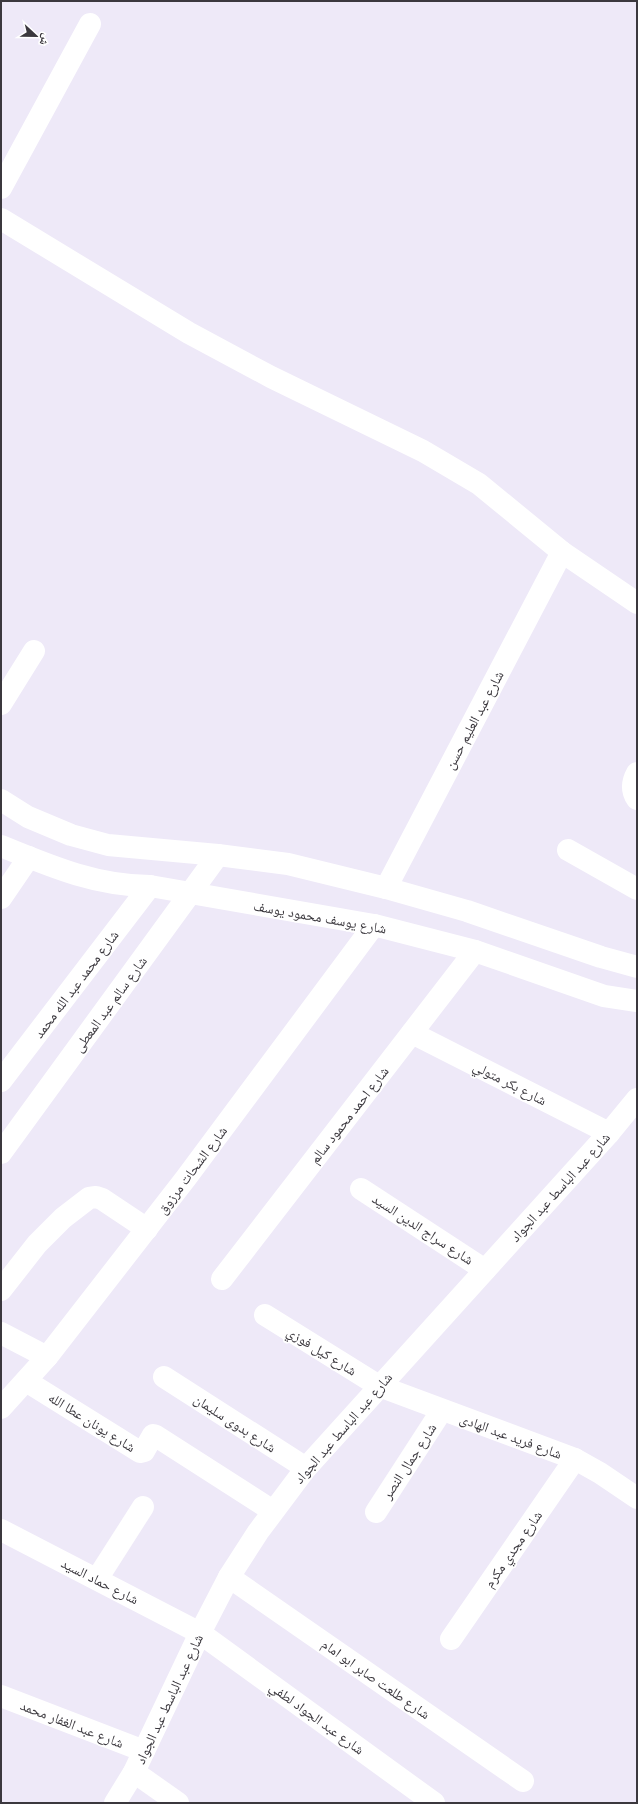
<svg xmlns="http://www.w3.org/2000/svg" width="638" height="1804" font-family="Roboto,'Noto Naskh Arabic',sans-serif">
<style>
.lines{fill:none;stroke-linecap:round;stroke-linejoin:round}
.minor{stroke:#fff;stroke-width:22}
.labels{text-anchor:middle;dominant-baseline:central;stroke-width:3.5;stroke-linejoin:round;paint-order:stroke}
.street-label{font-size:14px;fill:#3b383e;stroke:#fff}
</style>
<rect width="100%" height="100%" fill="#eee9f8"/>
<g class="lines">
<g class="minor">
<path d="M1,188l89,-164"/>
<path d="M1,219l188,114 82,44 152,74 56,33 83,68 75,51"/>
<path d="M1,704l33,-53"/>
<path d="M637,773c-5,9 -6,17 0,26"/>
<path d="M1,800l27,17 43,18 37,10 110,10 70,9 98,24 81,23 134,46 36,10"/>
<path d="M1,846c49,20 95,40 149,40l224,39 101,26 129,45 33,5"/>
<path d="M568,850l69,39"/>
<path d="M386,888l176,-336"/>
<path d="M1,898l28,-41"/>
<path d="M412,1033l197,100"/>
<path d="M1,1081l149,-195"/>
<path d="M1,1153l217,-298"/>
<path d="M361,1189l124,81"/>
<path d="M222,1279l253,-328"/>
<path d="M1,1290l36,-46 26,-26 26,-20 7,-1 6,2 45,30"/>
<path d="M265,1315l114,71 196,73 25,14 37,25"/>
<path d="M1,1333l46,24"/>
<path d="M164,1377l142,91"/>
<path d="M26,1381l114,71 4,-1 9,-16 3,1 117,75"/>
<path d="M1,1408l46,-51 139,-179 188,-253"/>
<path d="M376,1512l66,-102"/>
<path d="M1,1530l199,103 234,170"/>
<path d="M229,1577l294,204"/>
<path d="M97,1579l46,-72"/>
<path d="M451,1639l124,-180"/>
<path d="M1,1696l143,55"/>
<path d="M134,1772l44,31"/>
<path d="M115,1803l19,-31 66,-139 29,-56 29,-45 48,-64 303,-335 28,-34"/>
</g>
</g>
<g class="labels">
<g class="street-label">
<text transform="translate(474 720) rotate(-62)">شارع عبد العليم حسن</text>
<text transform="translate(320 917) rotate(10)">شارع يوسف محمود يوسف</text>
<text transform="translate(76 984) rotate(-53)">شارع محمد عبد الله محمد</text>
<text transform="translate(110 1004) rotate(-54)">شارع سالم عبد المعطى</text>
<text transform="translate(510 1083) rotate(27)">شارع بكر متولي</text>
<text transform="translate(349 1115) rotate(-52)">شارع احمد محمود سالم</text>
<text transform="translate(192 1170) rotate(-53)">شارع الشحات مرزوق</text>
<text transform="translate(560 1187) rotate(-48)">شارع عبد الباسط عبد الجواد</text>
<text transform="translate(423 1229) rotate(33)">شارع سراج الدين السيد</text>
<text transform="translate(322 1351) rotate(32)">شارع كيل فوزي</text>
<text transform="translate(92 1422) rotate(32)">شارع يونان عطا الله</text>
<text transform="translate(235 1423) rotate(33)">شارع بدوى سليمان</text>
<text transform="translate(343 1428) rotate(-49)">شارع عبد الباسط عبد الجواد</text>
<text transform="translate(511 1436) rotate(20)">شارع فريد عبد الهادى</text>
<text transform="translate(409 1461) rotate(-57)">شارع جمال النصر</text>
<text transform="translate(513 1549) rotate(-55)">شارع مجدي مكرم</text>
<text transform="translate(100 1581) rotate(27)">شارع حماد السيد</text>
<text transform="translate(376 1679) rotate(35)">شارع طلعت صابر ابو امام</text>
<text transform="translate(169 1699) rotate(-65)">شارع عبد الباسط عبد الجواد</text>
<text transform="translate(317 1718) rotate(36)">شارع عبد الجواد لطفي</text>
<text transform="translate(72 1724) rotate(21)">شارع عبد الغفار محمد</text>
</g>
</g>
<rect width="638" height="1804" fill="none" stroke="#3b383e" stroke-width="4"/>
<g transform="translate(36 36) rotate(112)" stroke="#ffffff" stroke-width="3" paint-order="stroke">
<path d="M0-3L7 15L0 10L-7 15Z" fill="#3b383e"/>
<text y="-6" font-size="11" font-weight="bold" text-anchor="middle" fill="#3b383e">ش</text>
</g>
</svg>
